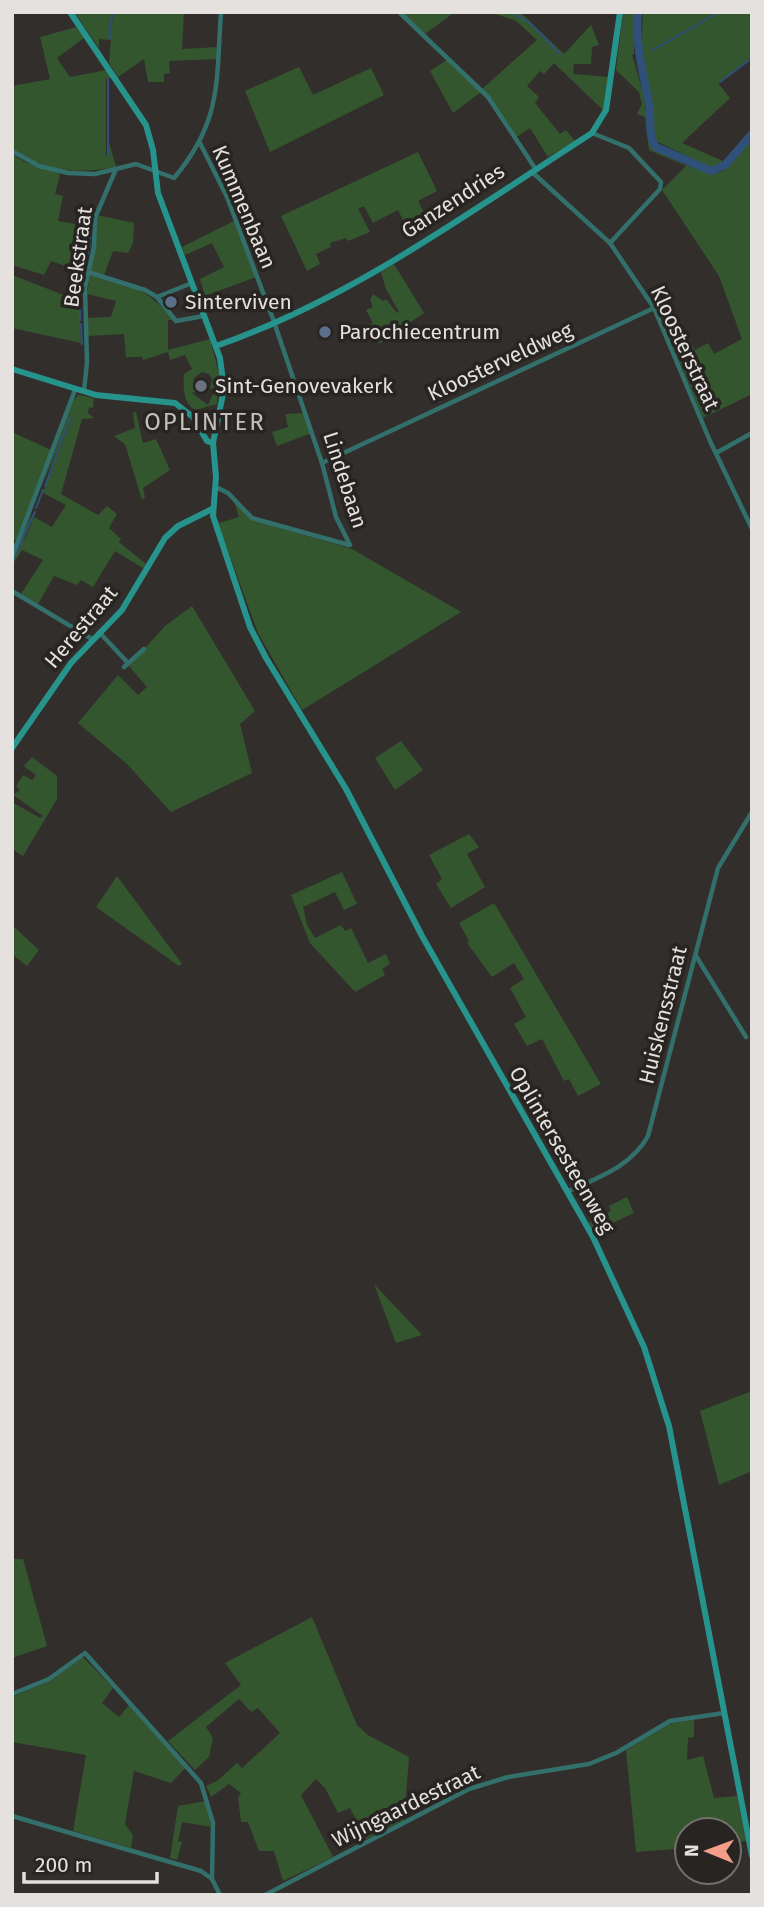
<svg xmlns="http://www.w3.org/2000/svg" width="764" height="1907" font-family="'Fira Sans',sans-serif">
<style>
.green{fill:#34562f;fill-rule:evenodd}
.lines{fill:none;stroke-linecap:round;stroke-linejoin:round}
.stream{stroke:#2e5079;stroke-width:2}
.river{stroke:#2e5079;stroke-width:8}
.street{stroke:#33706b;stroke-width:4.5}
.secondary{stroke:#26938d;stroke-width:6}
.service-dot{fill:#5c6f8a;stroke:#282421;stroke-width:2.5}
.worship-dot{fill:#6b7280;stroke:#282421;stroke-width:2.5}
.labels{text-anchor:middle;dominant-baseline:central;stroke-width:7;stroke-linejoin:round;paint-order:stroke}
.street-label{font-size:21px;fill:#e4e1df;stroke:#282421}
.poi-label{font-size:21px;fill:#e4e1df;stroke:#282421;text-anchor:start}
.quarter-label{font-size:24px;letter-spacing:2px;fill:#c5bfbc;stroke:#282421}
</style>
<rect width="100%" height="100%" fill="#322e2b"/>
<g class="green">
<path d="M74,12h37l-1,28 -11,-1v9z"/>
<path d="M113,12h71l-2,37 36,-2 -1,12 -48,2 1,12 -6,1v8h-16l-4,-23 -26,18 -9,-14z"/>
<path d="M401,12h54l-30,22z"/>
<path d="M490,12h30l44,42 27,-29 8,20 -7,2 -1,17h-17l-1,10 36,3 -5,34 -50,-48 -10,11 -4,-3 -13,15 12,11 -4,6 25,31 6,-4 9,11 -27,16 -18,-29 -15,10 -33,-49 55,-49 -21,-19z"/>
<path d="M623,12h12l-1,42 -2,1 11,37 8,54c12,10 59,33 72,25 11,-7 20,-25 29,-34v257l-49,24 -33,-79 15,-8 10,19 13,-7 6,11 28,-15 -23,-63 -57,-86 24,-24 -37,-16 -4,-33 -8,-3 5,-10 -3,-12 -23,-22z"/>
<path d="M643,12h109v45l-34,26 12,15 -48,45 41,18 -7,6 -9,-1 -51,-25 -15,-80z"/>
<path d="M76,27l8,11 -27,20 13,19 37,-7 6,8h-7v78l3,-1 -1,-16 8,28c-37,7 -73,6 -104,-19v-62l38,-7 -10,-42z"/>
<path d="M447,60l34,32 -28,21 -23,-42z"/>
<path d="M299,67l14,28 58,-27 13,27 -114,57 -25,-61z"/>
<path d="M418,152l19,39 -19,10 9,17 -20,10 -9,-18 -25,13 -9,-17 -6,3 12,23 -22,9 -2,-3 -16,5 1,4 -15,7 4,10 -13,7 -26,-55z"/>
<path d="M12,154l13,8 35,12 -5,20 8,2 -5,25 17,3 -1,18 9,1v-14h7l-8,43 -31,-11 -7,14 -32,-10z"/>
<path d="M97,215l37,8 -1,20 -5,10 -15,-2 -9,24 -14,-4z"/>
<path d="M234,221l22,56 -51,19 -5,-17 24,-12 -12,-24 -27,12 -3,-8z"/>
<path d="M394,264l30,49 -45,31 -10,-19 4,-2 -7,-13 7,-3 -3,-7 3,-6 10,7 3,-2 11,14 2,-1 -13,-23 -5,-17z"/>
<path d="M12,275l67,26 2,42 -69,-15z"/>
<path d="M90,275c33,5 63,16 82,45h-4v30l42,-11 9,35 -2,30 -22,6c-12,-7 -12,-23 -11,-36l8,-5 -7,-14 -15,5 -2,-8 -25,8 -1,-3h-16l-2,-23 -36,2 -2,-18 25,-1 5,-16 -29,-7zM202,372l7,2 3,5 -2,10 6,-2 -8,18 -16,-12 6,-2v-4h-5l1,-9z"/>
<path d="M79,395l15,3 -1,10 -4,-1 -1,6 6,5 -12,1 -21,75 37,21 9,-9 10,8 -8,14 12,11 -2,3 27,22 -3,4 -28,-17 -22,36 -12,-7 -4,5 -23,-9 -16,28 -17,-10 22,-34 -21,-10 -10,15v-5l20,-48 -9,32 11,-27 18,10 14,-22 -23,-12 28,-74 -29,66 31,-85z"/>
<path d="M136,412l7,31 13,-4 14,31 -27,18 2,9 -3,3 -17,-56 -11,-8 21,-8 -2,-15z"/>
<path d="M305,413l7,20 -35,13 -5,-14 16,-5 -3,-13z"/>
<path d="M12,432l39,18 -34,91 -5,-2z"/>
<path d="M234,501l18,19 100,29 109,63 -159,98 -44,-77 -37,-101 -2,-9 20,-6z"/>
<path d="M192,606l63,105 -15,13 12,49 -81,39 -44,-48 -49,-41 40,-48 20,20 9,-8 -18,-21 36,-40z"/>
<path d="M401,741l22,29 -28,20 -20,-32z"/>
<path d="M32,757l25,19v23l-34,57 -11,-7v-47l28,16 3,-2 -30,-21 7,-5 -4,-4 7,-11 9,5 4,-5 -12,-9z"/>
<path d="M469,834l10,13 -12,7 18,33 -34,21 -15,-24 6,-5 -13,-24z"/>
<path d="M342,872l15,32 -13,6 -9,-18 -32,15 4,18 8,13 26,-13 4,6 6,-3 17,35 18,-9 4,10 -8,5 3,6 -30,17 -45,-49 -19,-48z"/>
<path d="M117,876l65,88 -3,2 -83,-59z"/>
<path d="M494,903l107,181 -23,12 -9,-17 -5,2 -22,-42 -15,7 -13,-22 12,-7 -16,-29 14,-9 -10,-16 -22,14 -25,-34 2,-2 -10,-18z"/>
<path d="M12,925l27,25 -12,16 -15,-12z"/>
<path d="M627,1197l7,16 -41,19 -4,-10 22,-11 -2,-5z"/>
<path d="M374,1284l48,51 -26,8z"/>
<path d="M752,1391v80l-33,14 -19,-74z"/>
<path d="M12,1559h11l24,87 -35,12z"/>
<path d="M312,1617l45,108 11,10 41,22 -5,63 -38,19 -16,-31 -12,5 -13,-25 -9,-9 -15,16 32,62 -50,24 -9,-30h-15l-11,-29h-7l-3,-25 3,-4 -12,-9 -18,13 -5,-11 11,-5 20,-18 5,5 38,-35 -22,-25 -7,4 -12,-13 -33,28 7,11 -4,19 -14,13 -27,-29 73,-56 -16,-22z"/>
<path d="M83,1657l30,31 -11,15 17,14 10,-12 57,62 -15,16 -37,-12 -9,53 8,11 -2,13 -58,-17 13,-76 -74,-13v-45l38,-16z"/>
<path d="M694,1719v18l-6,1 -1,22 16,-4 11,42 23,-2 9,45 -17,2v-13h-42v18l-51,4 -10,-102 43,-26z"/>
<path d="M206,1801l5,26 -29,-5 -4,19 4,1 -5,18 -7,-2 8,-52z"/>
</g>
<g class="lines">
<g class="stream">
<path d="M511,12l20,12 29,30"/>
<path d="M110,39l2,-27"/>
<path d="M653,50l66,-38"/>
<path d="M720,82l32,-24"/>
<path d="M108,155v-76"/>
<path d="M83,273l7,-28v-23"/>
<path d="M81,294l1,-17"/>
<path d="M80,320v-20"/>
<path d="M81,324l1,20"/>
<path d="M45,486l25,-68"/>
<path d="M36,508l7,-18"/>
<path d="M12,562l23,-50"/>
</g>
<path class="river" d="M638,12c-3,34 5,60 11,92 3,14 -2,32 7,43l55,24 14,-6 27,-31"/>
<g class="street">
<path d="M399,12l89,85 47,71"/>
<path d="M592,133l37,15 32,34 -1,7 -50,54"/>
<path d="M200,143l27,54 46,122 49,144 14,54 14,28"/>
<path d="M12,151l27,15 29,7 27,1 41,-10 38,14c48,-57 42,-95 47,-166"/>
<path d="M532,172l78,71 44,65 56,133 42,88"/>
<path d="M88,272l57,18 12,7 19,24 28,-5"/>
<path d="M157,297l35,-14"/>
<path d="M84,391l3,-29 -2,-74 9,-41 1,-29 21,-49"/>
<path d="M716,453l36,-20"/>
<path d="M322,463l332,-155"/>
<path d="M216,487l12,6 24,25 97,27"/>
<path d="M12,557l63,-167"/>
<path d="M12,591l80,48"/>
<path d="M100,633l28,30"/>
<path d="M124,667l20,-18"/>
<path d="M696,956l50,81"/>
<path d="M567,1192c31,-15 64,-25 81,-56l70,-268 34,-56"/>
<path d="M12,1694l37,-15 36,-26 116,130 12,40 -1,56"/>
<path d="M12,1816l189,55 11,8 8,16"/>
<path d="M265,1895l204,-106 39,-12 81,-13 27,-11 54,-32 54,-8"/>
</g>
<g class="secondary">
<path d="M70,12l76,113 7,25 5,43 62,165 4,31 -11,54 3,34 -3,39 37,111 16,31 80,131 76,147 171,301 51,110 25,79 83,430"/>
<path d="M216,346c136,-47 256,-136 376,-213l14,-23 14,-98"/>
<path d="M12,369l84,26 79,8 18,14 14,24 6,2"/>
<path d="M12,748l59,-85 51,-53 43,-72 13,-12 34,-17"/>
</g>
</g>
<g class="service-dot">
<circle cx="171" cy="302" r="7"/>
<circle cx="325" cy="332" r="7"/>
</g>
<circle class="worship-dot" cx="201" cy="386" r="7"/>
<g class="labels">
<g class="street-label">
<text transform="translate(453 201) rotate(-33)">Ganzendries</text>
<text transform="translate(244 207) rotate(67)">Kummenbaan</text>
<text transform="translate(78 257) rotate(-82)">Beekstraat</text>
<text transform="translate(685 348) rotate(65)">Kloosterstraat</text>
<text transform="translate(500 362) rotate(-25)">Kloosterveldweg</text>
<text transform="translate(345 480) rotate(72)">Lindebaan</text>
<text transform="translate(81 627) rotate(-50)">Herestraat</text>
<text transform="translate(663 1015) rotate(-76)">Huiskensstraat</text>
<text transform="translate(562 1150) rotate(60)">Oplintersesteenweg</text>
<text transform="translate(406 1806) rotate(-26)">Wijngaardestraat</text>
</g>
<g class="poi-label">
<text x="185" y="302">Sinterviven</text>
<text x="339" y="332">Parochiecentrum</text>
<text x="215" y="386">Sint-Genovevakerk</text>
</g>
<g class="quarter-label">
<text x="205" y="422">OPLINTER</text>
</g>
</g>
<rect width="764" height="1907" fill="none" stroke="#e4e1df" stroke-width="28"/>
<g transform="translate(708 1851) rotate(271)"><circle r="33" fill="#282421" stroke="#73706d" stroke-width="2"/>
<path d="M0-5L12 26L0 18L-12 26Z" fill="#f49e89"/>
<text y="-10" font-size="19" font-weight="bold" text-anchor="middle" fill="#e4e1df">N</text>
</g>
<path d="M24 1872v10h133v-10" fill="none" stroke="#e4e1df" stroke-width="3.5"/>
<text x="35" y="1872" font-size="21" fill="#e4e1df" stroke="#282421" stroke-width="5" paint-order="stroke">200 m</text>
</svg>
